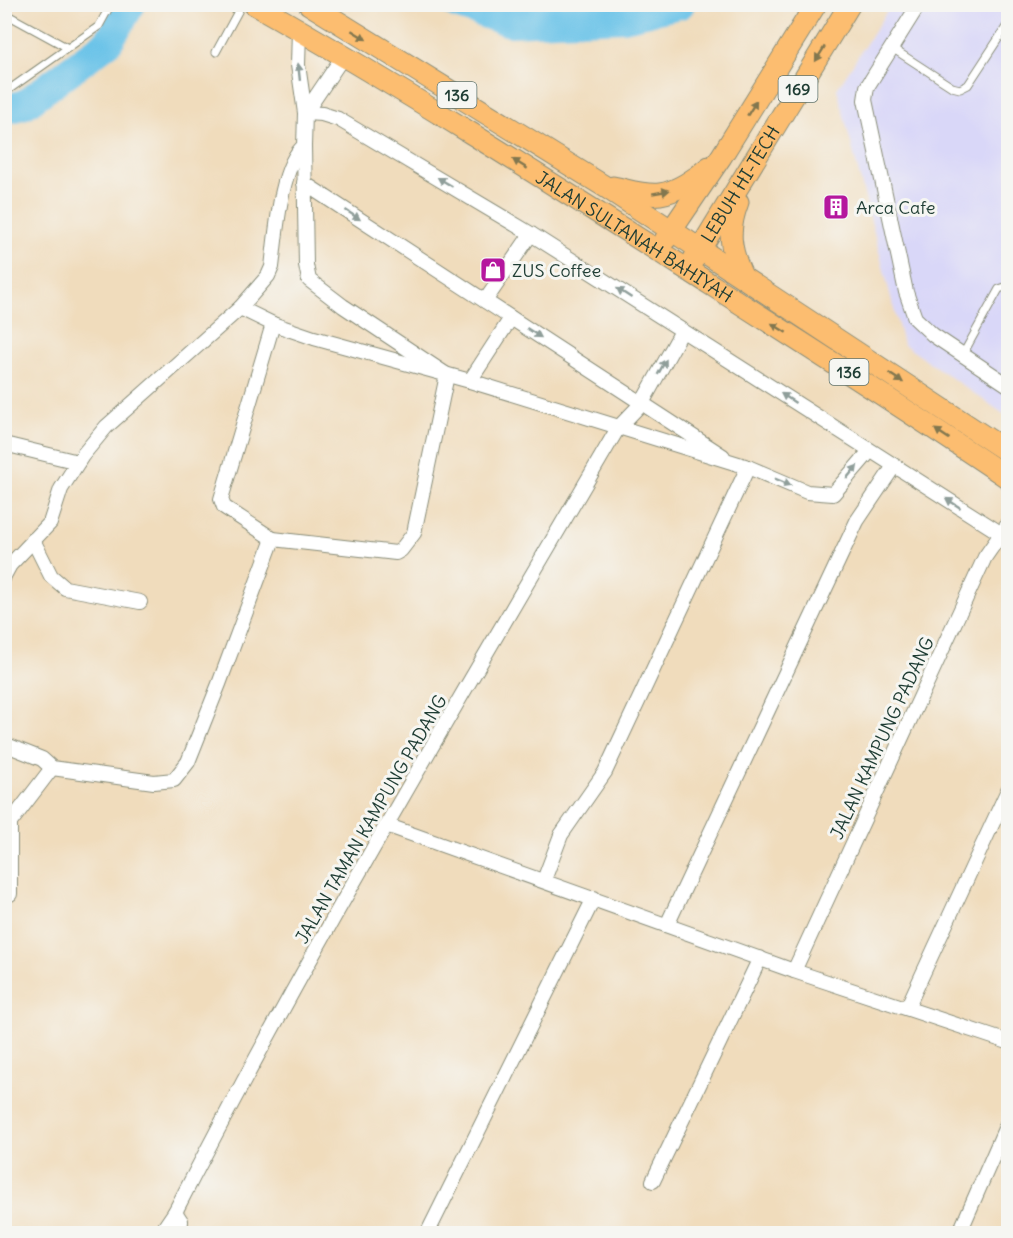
<svg xmlns="http://www.w3.org/2000/svg" width="1013" height="1238" font-family="Delius,sans-serif">
<style>
.built{fill:#d9d7f8}
.lines{fill:none;stroke-linecap:round;stroke-linejoin:round}
.river{stroke:#6bc3e8;stroke-width:30}
.service-casing{stroke:#888c78;stroke-width:9}
.minor-casing{stroke:#888c78;stroke-width:16}
.primary-casing{stroke:#888c78;stroke-width:23}
.service{stroke:#fff;stroke-width:7}
.minor{stroke:#fff;stroke-width:14}
.primary{stroke:#fcbd6f;stroke-width:21}
.oneway{fill:#82774f}
.oneway2{fill:#8f9e9a}
.labels{text-anchor:middle;dominant-baseline:central;stroke-width:6;stroke-linejoin:round;paint-order:stroke}
.shield{fill:#f6f6f2;stroke:#60746d;stroke-width:1.5}
.shield-label{font-size:16px;font-weight:bold;fill:#1f3d34}
.street-label{font-size:18px;fill:#1f3d34;stroke:#f6f6f2}
.poi-label{font-size:18px;fill:#1f3d34;stroke:#f6f6f2;text-anchor:start}
</style>
<rect width="100%" height="100%" fill="#f6f6f2"/>
<filter id="ink" filterUnits="userSpaceOnUse"><feTurbulence type="fractalNoise" baseFrequency=".0167" numOctaves="2"/><feDisplacementMap in="SourceGraphic" scale="12" xChannelSelector="R" yChannelSelector="G"/><feConvolveMatrix kernelMatrix="1 2 1 2 8 2 1 2 1" color-interpolation-filters="sRGB"/></filter>
<filter id="wash" filterUnits="userSpaceOnUse"><feTurbulence type="fractalNoise" baseFrequency=".008" numOctaves="4" result="noise"/><feDisplacementMap in="SourceGraphic" scale="24" xChannelSelector="R" yChannelSelector="G"/><feGaussianBlur stdDeviation="1.35" result="paint"/><feColorMatrix in="noise" values="0 0 0 0 0 0 0 0 0 0 0 0 0 0 0 0 0 1.4 0 .05"/><feComposite in="paint" operator="in"/></filter>
<g filter="url(#wash)">
<rect width="100%" height="100%" fill="#f0dcbc"/>
<path class="built" d="M891,5h117v412l-105,-73 -66,-255z"/>
<g class="lines">
<g class="river">
<path d="M456,4l54,18 114,-5 56,-13"/>
<path d="M4,110l21,-6 83,-62 23,-38"/>
</g>
</g>
</g>
<g filter="url(#ink)">
<g class="lines">
<defs>
<g id="service">
<path d="M4,13l64,35"/>
<path d="M892,48l60,39 8,2 8,-4 40,-61"/>
<path d="M216,52l26,-48"/>
<path d="M4,93l95,-67 12,-22"/>
<path d="M962,356l37,-67 9,-3"/>
</g>
<g id="minor">
<path d="M919,4l-52,83 -2,13 41,192 9,26 18,17 75,50"/>
<path d="M305,113l17,1 16,5 193,115 477,304"/>
<path d="M305,113l39,-58"/>
<path d="M304,183l419,273"/>
<path d="M485,301l46,-67"/>
<path d="M240,308l33,16 41,14 156,43 278,86 59,25 26,2 37,-43"/>
<path d="M273,324l-52,175 3,8 49,32"/>
<path d="M470,381l41,-63"/>
<path d="M4,444l74,18"/>
<path d="M33,540l18,36 14,12 75,14"/>
<path d="M4,576l6,-11 40,-42 11,-34 21,-33 24,-29 134,-119 28,-32 4,-9c4,-31 8,-102 32,-121l1,-33 -7,-48 1,-35"/>
<path d="M4,744l38,15 10,9 102,14 20,-2 14,-18 31,-78 54,-145 123,14 5,-3 13,-17 33,-158 -104,-69 -34,-26 -3,-15 -2,-119"/>
<path d="M386,825l408,146 214,71"/>
<path d="M544,880l17,-45 44,-63 143,-305"/>
<path d="M10,894v-71l42,-55"/>
<path d="M667,925l190,-404 37,-55"/>
<path d="M794,971l191,-414 23,-33"/>
<path d="M907,1008l101,-218"/>
<path d="M653,1181l107,-223"/>
<path d="M160,1234l15,-22"/>
<path d="M180,1234l1,-13 -6,-9c137,-268 292,-525 443,-784l24,-25 40,-72"/>
<path d="M427,1234l167,-336"/>
<path d="M959,1234l49,-112"/>
</g>
<g id="primary">
<path id="s1" d="M254,4c148,84 291,175 434,266 108,69 215,137 320,208"/>
<path d="M309,4l295,182 404,266"/>
<path d="M613,187c15,3 32,9 47,7 16,-2 37,-16 49,-27"/>
<path d="M738,202c-11,29 -8,47 4,74"/>
<path d="M665,240l56,-83 95,-153"/>
<path id="s2" d="M694,259l156,-255"/>
</g>
</defs>
<use href="#service" class="service-casing"/>
<use href="#minor" class="minor-casing"/>
<use href="#primary" class="primary-casing"/>
<use href="#service" class="service"/>
<use href="#minor" class="minor"/>
<use href="#primary" class="primary"/>
</g>
<defs><path id="oneway-solid" d="M-6-.8H1V-3.2L6.5 0L1 3.2V.8H-6Z" transform="scale(1.5)"/></defs>
<g class="oneway">
<use href="#oneway-solid" transform="translate(359 35) rotate(32)"/>
<use href="#oneway-solid" transform="translate(820 54) rotate(122)"/>
<use href="#oneway-solid" transform="translate(752 108) rotate(-58)"/>
<use href="#oneway-solid" transform="translate(520 164) rotate(-148)"/>
<use href="#oneway-solid" transform="translate(661 192) rotate(-10)"/>
<use href="#oneway-solid" transform="translate(779 328) rotate(-148)"/>
<use href="#oneway-solid" transform="translate(896 378) rotate(33)"/>
<use href="#oneway-solid" transform="translate(942 434) rotate(-146)"/>
</g>
<g class="oneway2">
<use href="#oneway-solid" transform="translate(299 72) rotate(-96)"/>
<use href="#oneway-solid" transform="translate(445 182) rotate(-149)"/>
<use href="#oneway-solid" transform="translate(353 215) rotate(33)"/>
<use href="#oneway-solid" transform="translate(624 293) rotate(-147)"/>
<use href="#oneway-solid" transform="translate(534 333) rotate(33)"/>
<use href="#oneway-solid" transform="translate(662 367) rotate(-61)"/>
<use href="#oneway-solid" transform="translate(788 398) rotate(-147)"/>
<use href="#oneway-solid" transform="translate(852 472) rotate(-50)"/>
<use href="#oneway-solid" transform="translate(783 482) rotate(23)"/>
<use href="#oneway-solid" transform="translate(953 503) rotate(-147)"/>
</g>
</g>
<defs>
<symbol id="building-square" viewBox="-11 -11 22 22"><rect x="-9" y="-9" width="18" height="18" rx="4" fill="#b5179e" stroke="#f6f6f2"/><path d="M-4-6H4V6H1V3H-1V6H-4ZM-2.5-4.3h1.7v1.8h-1.7ZM.8-4.3h1.7v1.8H.8ZM-2.5-1h1.7V.8h-1.7ZM.8-1h1.7V.8H.8Z" fill="#fff"/></symbol>
<symbol id="shop-square" viewBox="-11 -11 22 22"><rect x="-9" y="-9" width="18" height="18" rx="4" fill="#b5179e" stroke="#f6f6f2"/><path d="M-5-2.5h2.3a2.7 3.5 0 0 1 5.4 0H5L5.5 6h-11ZM-1.5-2.5h3a1.5 2.3 0 0 0-3 0Z" fill="#fff"/></symbol>
</defs>
<g fill-rule="evenodd">
<use href="#building-square" x="821" y="192" width="30" height="30"/>
<use href="#shop-square" x="478" y="255" width="30" height="30"/>
</g>
<g class="labels">
<g class="shield">
<rect x="778.5" y="76" width="39" height="26" rx="4.5"/>
<rect x="437.5" y="82" width="39" height="26" rx="4.5"/>
<rect x="829.5" y="359" width="39" height="26" rx="4.5"/>
</g>
<g class="shield-label">
<text x="798" y="89">169</text>
<text x="457" y="95">136</text>
<text x="849" y="372">136</text>
</g>
<g class="street-label">
<text stroke="none"><textPath href="#s2" startOffset="88">LEBUH HI-TECH</textPath></text>
<text stroke="none"><textPath href="#s1" startOffset="446">JALAN SULTANAH BAHIYAH</textPath></text>
<text transform="translate(882 738) rotate(-65)">JALAN KAMPUNG PADANG</text>
<text transform="translate(371 819) rotate(-60)">JALAN TAMAN KAMPUNG PADANG</text>
</g>
<g class="poi-label">
<text x="856" y="207">Arca Cafe</text>
<text x="512" y="270">ZUS Coffee</text>
</g>
</g>
<rect width="1013" height="1238" fill="none" stroke="#f6f6f2" stroke-width="24"/>
</svg>
